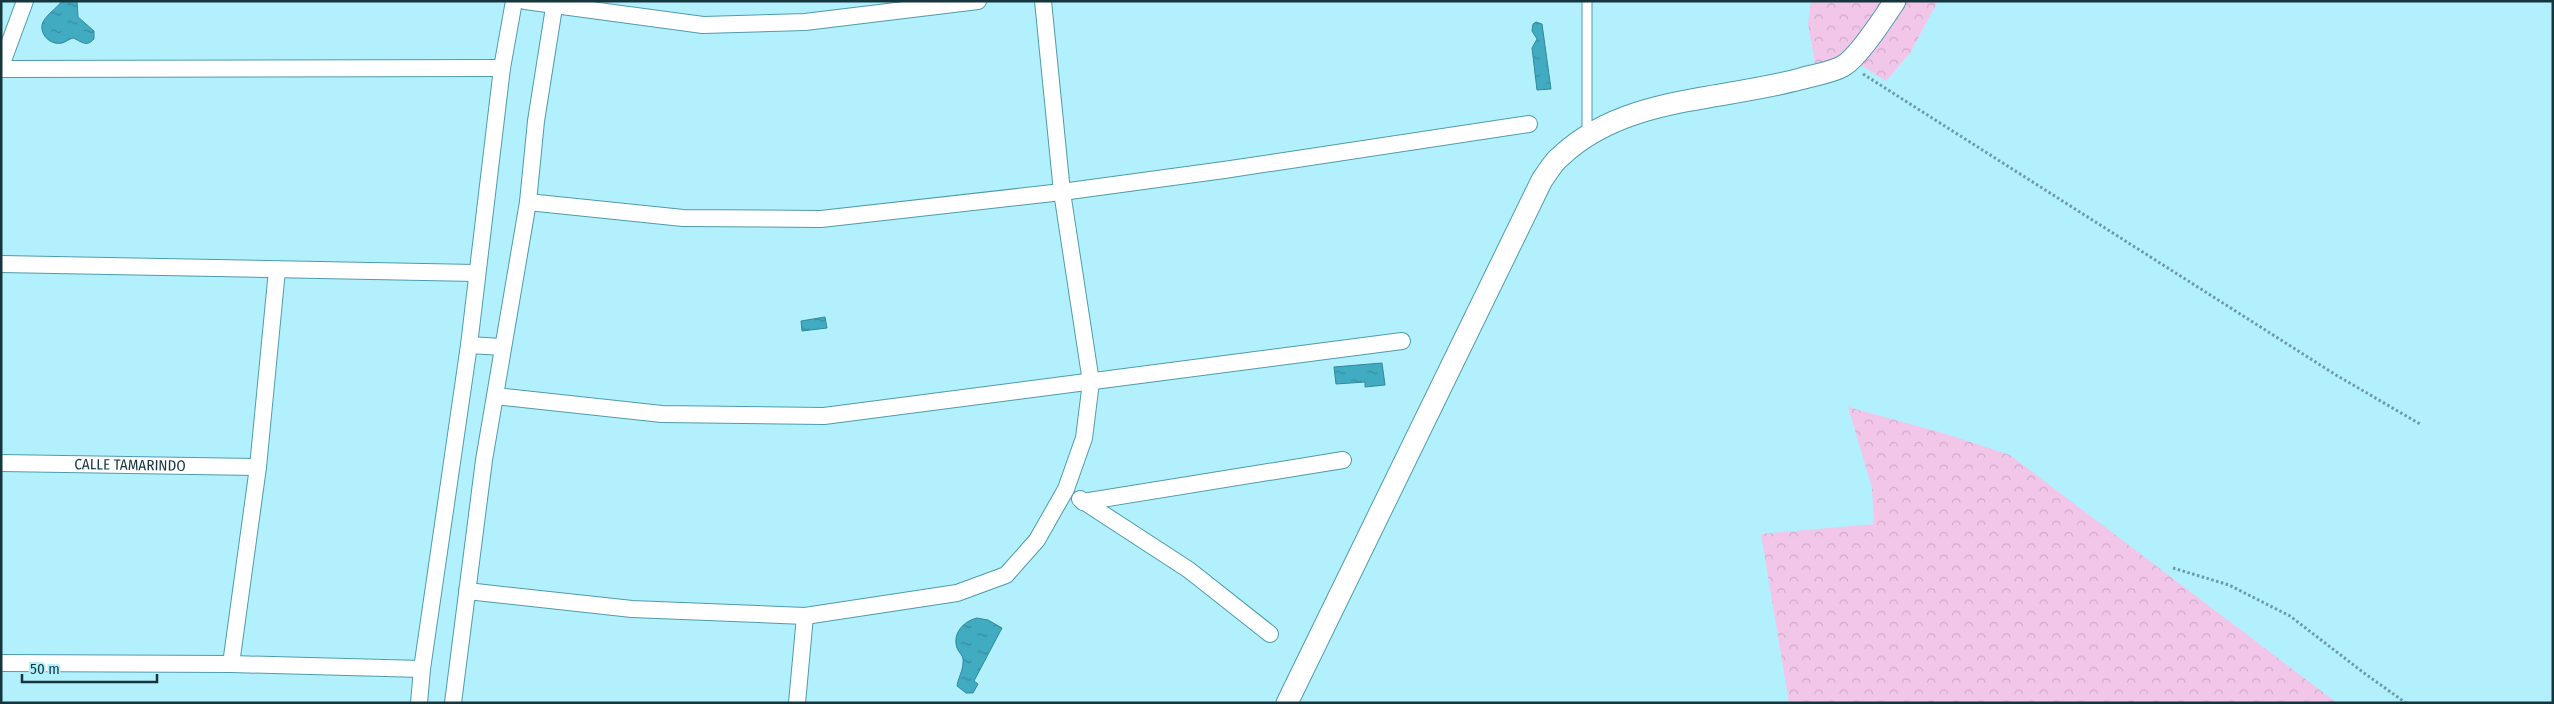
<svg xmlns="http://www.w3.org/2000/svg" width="2554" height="704" font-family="'Fira Sans Condensed',sans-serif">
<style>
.forest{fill:url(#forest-crowns)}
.water{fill:url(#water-ripples);stroke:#348899}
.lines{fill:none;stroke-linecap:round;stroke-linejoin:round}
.service-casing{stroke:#4e9bad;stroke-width:11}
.minor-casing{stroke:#4e9bad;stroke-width:18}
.tertiary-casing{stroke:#4e9bad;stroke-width:23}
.path{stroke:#6b9ca6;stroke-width:3;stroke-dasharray:2.5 2.5;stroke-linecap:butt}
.service{stroke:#fff;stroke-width:9}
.minor{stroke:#fff;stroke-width:16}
.tertiary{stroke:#fff;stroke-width:21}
.labels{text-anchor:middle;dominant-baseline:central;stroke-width:5;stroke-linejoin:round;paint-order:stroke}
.street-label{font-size:15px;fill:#15363d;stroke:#b3f0fe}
</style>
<defs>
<pattern id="forest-crowns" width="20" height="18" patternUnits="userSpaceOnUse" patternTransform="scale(1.25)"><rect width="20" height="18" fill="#f2c6e9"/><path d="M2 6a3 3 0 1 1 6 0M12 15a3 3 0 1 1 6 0" fill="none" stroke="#cfabc9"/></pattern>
<pattern id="water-ripples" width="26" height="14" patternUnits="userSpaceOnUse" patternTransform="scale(1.25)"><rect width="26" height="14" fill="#41abc1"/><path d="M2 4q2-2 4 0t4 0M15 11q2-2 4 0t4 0" fill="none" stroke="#358c9e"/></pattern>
</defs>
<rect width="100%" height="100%" fill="#b3f0fe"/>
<g class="forest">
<path d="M1811,1h127l-28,52 -24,28 -28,-18 -14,3 -29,-3 -7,-39z"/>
<path d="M1848,407l95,26 67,22 327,248h-548l-28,-169 113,-10 -2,-36z"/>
</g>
<g class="water">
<path d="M62,1h15l1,16 16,14v8c-8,9 -13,2 -21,-1 -4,1 -7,4 -11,5 -12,3 -24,-10 -19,-21 5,-9 13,-13 19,-21z"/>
<path d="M1536,22l6,2 9,65 -14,1 -5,-42 5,-9 -5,-8 1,-7z"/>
<path d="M825,317l2,11 -25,3 -1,-10z"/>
<path d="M1382,363l3,22 -20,2v-5l-29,2 -2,-17z"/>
<path d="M977,618l11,2 14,8 -28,53 4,3 -5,9h-7l-9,-7c1,-8 6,-15 6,-24 1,-6 -4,-9 -6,-14 -5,-15 7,-27 20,-30z"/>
</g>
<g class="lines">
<defs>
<path id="service" d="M1587,135v-134"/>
<g id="minor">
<path d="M525,1l178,24 102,-3 173,-21"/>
<path d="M1,66l24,-65"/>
<path d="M1,69l501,-1"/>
<path d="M528,202l155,16 138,1 241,-27 162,-22 305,-46"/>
<path d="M1,264l475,9"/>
<path d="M469,345l33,2"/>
<path d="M495,396l167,18 162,2 578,-75"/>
<path id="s1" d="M1,463l257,4"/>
<path d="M1080,499l109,71 81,64"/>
<path d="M1083,502l260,-42"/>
<path d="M467,591l165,18 173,7 152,-23 49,-18 31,-35 29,-51 18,-51 7,-56 -29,-190 -19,-191"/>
<path d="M1,663l230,1 191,5"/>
<path d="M231,664l27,-197 19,-197"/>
<path d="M419,703l3,-34 47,-324 33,-277 12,-67"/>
<path d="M453,703l31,-243 44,-258 8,-81 19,-120"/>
<path d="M797,703l8,-87"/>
</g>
<path id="tertiary" d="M1287,703l255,-523c6,-8 11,-18 19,-24 64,-60 159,-55 239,-77 13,-4 31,-6 43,-13 15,-8 42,-50 52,-65"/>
</defs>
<use href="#service" class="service-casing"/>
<use href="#minor" class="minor-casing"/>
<use href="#tertiary" class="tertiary-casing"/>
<g class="path">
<path d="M1863,74l473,301 84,49"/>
<path d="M2173,568l56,17 61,31 74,57 42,30"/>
</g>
<use href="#service" class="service"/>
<use href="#minor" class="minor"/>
<use href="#tertiary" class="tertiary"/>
</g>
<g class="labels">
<g class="street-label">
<text stroke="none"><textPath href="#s1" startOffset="129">CALLE TAMARINDO</textPath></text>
</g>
</g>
<rect width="2554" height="704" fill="none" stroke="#15363d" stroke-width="5"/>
<path d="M22 674v8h135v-8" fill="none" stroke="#15363d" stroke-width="2.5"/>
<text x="30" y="674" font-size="15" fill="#15363d" stroke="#b3f0fe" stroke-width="4" paint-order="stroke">50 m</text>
</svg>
